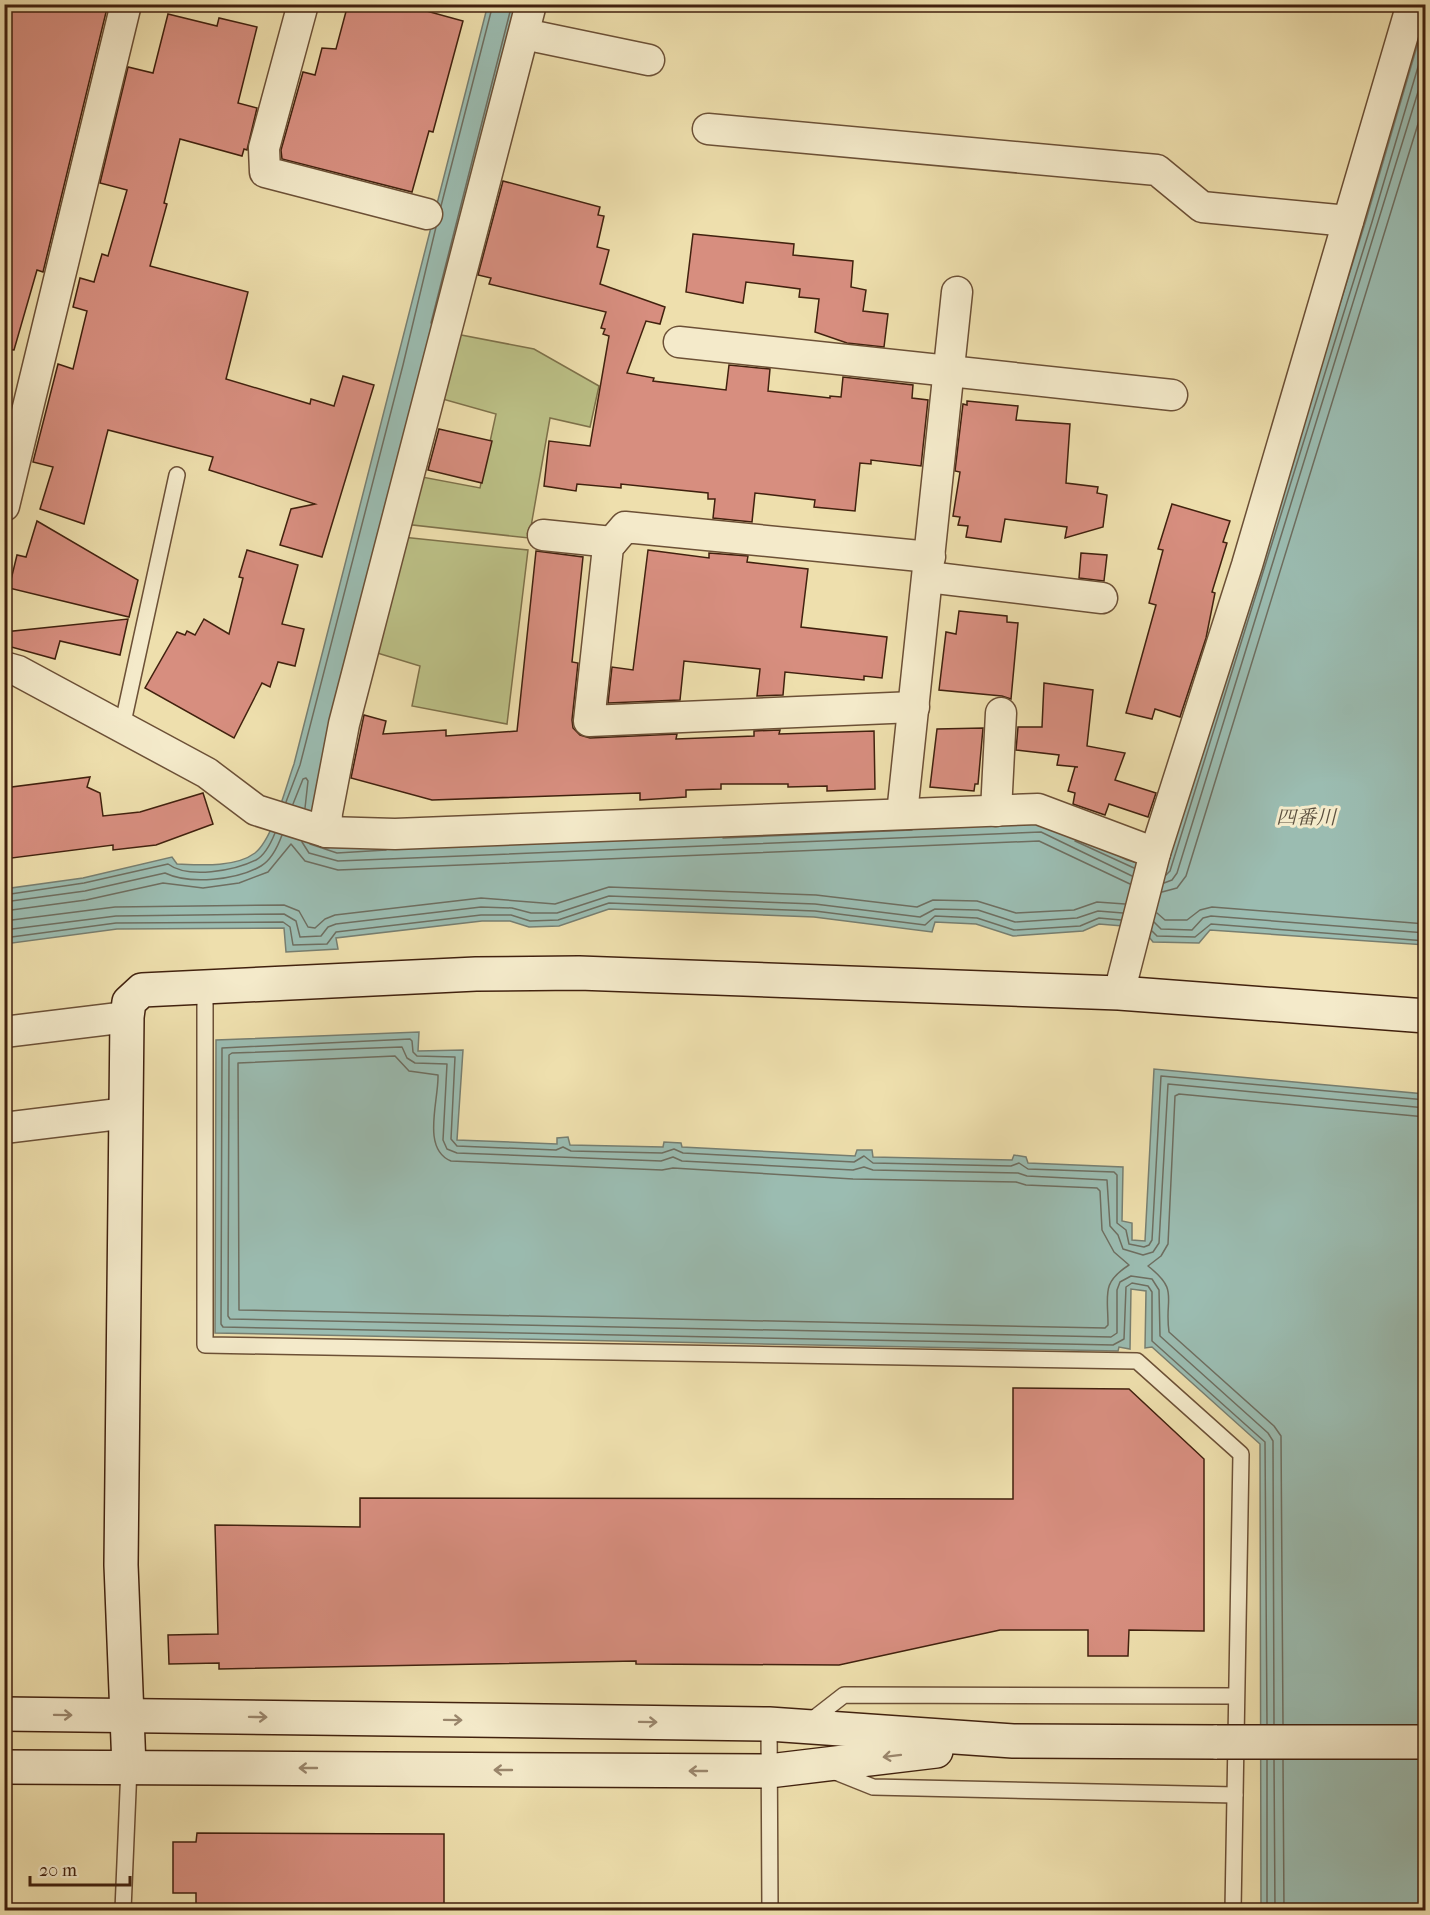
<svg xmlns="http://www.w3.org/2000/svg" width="1430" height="1915" font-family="'IM FELL French Canon','Noto Serif JP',serif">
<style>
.green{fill:#bcc187;stroke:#7e714a;stroke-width:1.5}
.water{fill:#9bbcb1;stroke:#777e70;stroke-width:1.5}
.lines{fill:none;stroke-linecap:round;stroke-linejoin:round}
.shore{stroke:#6e6e60;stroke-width:1.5}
.building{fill:#d78e7f;stroke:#41210e;stroke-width:1.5}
.lane-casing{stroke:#6c5036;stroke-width:18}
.street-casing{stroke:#6c5036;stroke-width:33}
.secondary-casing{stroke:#41210e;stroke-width:36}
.lane{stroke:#f4eaca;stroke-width:15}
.street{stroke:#f4eaca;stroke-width:30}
.secondary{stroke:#f4eaca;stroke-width:33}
.secondary-bridge-casing{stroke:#41210e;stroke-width:36;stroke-linecap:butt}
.secondary-bridge{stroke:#f4eaca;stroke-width:33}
.oneway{stroke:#9a866c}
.labels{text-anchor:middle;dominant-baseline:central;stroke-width:6;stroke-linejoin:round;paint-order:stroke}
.water-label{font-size:20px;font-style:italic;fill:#5c503f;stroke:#f4eaca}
</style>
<rect width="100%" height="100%" fill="#eedfad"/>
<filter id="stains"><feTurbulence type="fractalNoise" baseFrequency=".00333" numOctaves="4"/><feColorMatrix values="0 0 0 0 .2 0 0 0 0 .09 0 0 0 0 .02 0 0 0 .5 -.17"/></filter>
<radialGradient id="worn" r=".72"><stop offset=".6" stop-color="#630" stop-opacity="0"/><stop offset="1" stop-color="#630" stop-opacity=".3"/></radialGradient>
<g class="green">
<path d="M456,334l78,15 65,37 -9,41 -40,-9 -21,120 -125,-14 13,-48 63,12 16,-74 -57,-16z"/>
<path d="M402,537l126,13 -21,174 -95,-18 8,-40 -46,-14z"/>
</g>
<g class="water">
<path d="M488,4l30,1 -203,836 729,-23 83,42 37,10 202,-650 59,-201 1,926 -216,-15 -11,13 -46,-1 -8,-10 -22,-6 -24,-2 -16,7 -70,5 -37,-12 -41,-2 -3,10 -118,-15 -205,-8 -50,17 -30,1 -19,-6h-28l-146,17 2,11 -52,3 -2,-24 -167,1 -112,15 -1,-55 79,-11 89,-21 5,7c22,1 58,4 78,-11 18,-14 31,-67 39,-89z"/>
<path d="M419,1032l-1,19 45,-1 -6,90 100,4v-6l11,-1 2,8 93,2 1,-5 17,1 1,4 173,9 2,-6h15l1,7 139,3 2,-5 12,2 2,6 95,4 -1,54 10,2v17l13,1 9,-172 271,25v816h-164l-1,-466 -108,-97 -7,1 1,-57 -15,-2 -1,60 -11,-2 -1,4 -903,-18 1,-293z"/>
</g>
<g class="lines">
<g class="shore">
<path d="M441,206l52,-202"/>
<path d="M431,323l81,-319"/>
<path d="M286,802l14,-37 103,-400 33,-138"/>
<path d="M293,804l10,-25 3,-1 2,3 -3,27"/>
<path d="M723,838l189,-8"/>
<path d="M1075,841l59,27"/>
<path d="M302,842l7,11 29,8 703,-29 91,44"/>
<path d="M310,844l27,9 49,-3"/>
<path d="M1166,875l4,-4 202,-649 54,-182"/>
<path d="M1164,883l8,-3 5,-7 249,-807"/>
<path d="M1162,892l15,-4 9,-12 240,-778"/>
<path d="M4,895l80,-12 84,-19c20,15 66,7 88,-4 9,-5 15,-17 19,-27"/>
<path d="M4,902l81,-11 80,-18c25,12 72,7 96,-7 10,-6 17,-20 21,-31"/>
<path d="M4,911l82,-11 77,-17 40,5 36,-5 29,-11 23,-28 14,17 33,9 701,-29 91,43"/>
<path d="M1157,913l8,7h22l13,-10 12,-3 214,17"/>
<path d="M4,921l111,-14 169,-2 15,6 9,16 7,1 10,-9 10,-4 146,-17 74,6 54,-17 207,8 101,12 16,-7 44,1 39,12 58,-3 23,-8 28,2"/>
<path d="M1154,922l7,7 31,1 11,-12 8,-2 215,17"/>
<path d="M4,930l112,-14 168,-2 12,7 4,16 21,-1 7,-9 8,-3 145,-17 31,1 19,5h26l52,-17 206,8 105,13 15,-8 43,1 37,12 62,-4 21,-7 25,2"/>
<path d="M1152,931l5,5 38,1 16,-13 215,17"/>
<path d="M4,938l112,-15 167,-1 7,5 3,18 34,-1 9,-12 145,-17h30l19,6 28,-1 51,-17 206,8 110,14 10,-9 42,2 37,12 66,-4 19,-8 22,2"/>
<path d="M395,1056l14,15 29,4c1,25 -17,74 13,86l211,9 11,-2 180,11 163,3 10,3 71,3 3,3 2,39 12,22 15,13c-28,18 -21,29 -21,60l-3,3 -866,-18 -1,-247z"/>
<path d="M1267,1724l-2,-282 -113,-101v-49l-4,-6 -16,-3 -6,4 -2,52 -11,6 -890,-18 -2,-3 1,-276 188,-9 2,2 1,11 4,4 38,1 -4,82 6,7 99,4 7,-3 8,4 91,2 12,-4 9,4 171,9 10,-6 9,7 138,3 8,-3 9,6 86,3 3,3v48l9,7 3,14 15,3 5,-2 3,-5 9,-164 265,24"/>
<path d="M1274,1724l-1,-283 -5,-8 -108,-97 -1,-46 -7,-11 -21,-3 -11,6 -3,8v43l-6,4 -881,-18 -2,-3 1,-261 3,-2 170,-6 5,11 8,5 32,1 -4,76 4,9 10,4 204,8 12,-4 9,4 171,9 11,-3 9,3 145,3 9,3 80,4 3,46 8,9 5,14 20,6 10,-3 6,-9 9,-159 258,24"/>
<path d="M1283,1724l-2,-288 -7,-10 -105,-94c-5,-35 11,-41 -21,-66l13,-10 7,-12 7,-148 4,-2 247,23"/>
<path d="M1267,1760v150"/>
<path d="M1274,1760l1,150"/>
<path d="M1283,1760l1,150"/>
</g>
</g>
<g class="building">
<path d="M4,4h104l-65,268 -6,-2 -23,80 -10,-1z"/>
<path d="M348,4h53l62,17 -30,111 -4,-1 -17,61 -130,-33 -1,-9 22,-78 12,3 7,-27 14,1z"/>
<path d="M168,14l49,12 2,-8 38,9 -19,76 19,5 -10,42 -3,-1 -2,7 -62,-17 -16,64 3,1 -17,62 98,26 -22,87 84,25 1,-5 23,7 9,-30 31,9 -52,172 -42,-12 11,-36 24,-5 -106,-34 4,-13 -105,-27 -24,94 -44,-15 13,-42 -20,-5 25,-98 15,5 14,-58 -14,-4 7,-29 14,4 8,-28 6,2 19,-66 -27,-7 28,-116 25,6z"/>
<path d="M503,181l97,26 -2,8 6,1 -7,31 12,3 -9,34 65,23 -5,17 -14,-3 -19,52 27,5 -1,3 73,9 3,-25 41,4 -2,22 62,7v-2l11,1 2,-20 70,8 -1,13 16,2 -7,66 -50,-6v4l-11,-1 -5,48 -41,-4 1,-7 -60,-7 -3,29 -39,-4 2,-19h-7v-6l-87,-9v4l-44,-4 -1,7 -32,-5 5,-45 41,5 19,-110 -6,-2 2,-5 -4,-1 5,-16 -117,-28 2,-6 -13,-3z"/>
<path d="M693,234l101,10 -1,11 60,6 -2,26 15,3 -3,21 25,3 -4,33 -37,-4 -32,-11 4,-33 -20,-2 1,-8 -54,-7 -3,21 -57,-11z"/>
<path d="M967,401l51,5 -2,14 54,4 -4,59 32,4 -1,6 10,2 -4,32 -38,11 2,-11 -62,-8 -4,23 -35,-5 2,-11 -10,-1 2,-8 -7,-1 7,-44 -5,-1 8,-67 4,1z"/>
<path d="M439,429l53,12 -10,42 -54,-13z"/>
<path d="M1172,504l58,17 -7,21 4,1 -15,49 3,1 -9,45 -26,79 -25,-8 -3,10 -26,-6 30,-108 -7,-2 14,-53 -5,-1z"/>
<path d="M37,521l101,59 -9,37 -120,-29 8,-33 9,2z"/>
<path d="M247,550l51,15 -16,59 22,5 -9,37 -17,-4 -8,25 -8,-4 -28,55 -89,-50 32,-56 8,3 2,-4 8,4 9,-16 25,15 14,-56 -4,-1z"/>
<path d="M648,550l61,8v-5l39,3 -1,6 61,7 -7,58 86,10 -5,41 -18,-2v4l-79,-8 -2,23 -26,1 3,-27 -76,-8 -4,39 -72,3 4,-36 21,3z"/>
<path d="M536,551l47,6 -11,105 6,1 -6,57 1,8 7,7 10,3 87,-4 -1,5 78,-3v-5l26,-1 -1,4 95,-3 1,58 -48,2v-5l-39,1v-3h-67v5l-35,1v7l-46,3v-7l-208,7 -81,-22 13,-63 22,6 -3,13 63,-4v6l71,-5z"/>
<path d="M1081,553l26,2 -3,26 -25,-3z"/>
<path d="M959,611l48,5v6l11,1 -7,76 -9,-3 -63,-6 7,-58 10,2z"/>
<path d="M128,619l-8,36 -60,-14 -5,18 -51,-14v-13z"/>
<path d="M1044,683l49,7 -6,56 38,7 -10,27 41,13 -8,24 -39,-13 -4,11 -32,-11 2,-11 -7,-2 7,-24h3l-21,-2 2,-10 -43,-5 2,-23h24z"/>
<path d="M983,728l-5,56h-3l-1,7 -44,-4 7,-58z"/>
<path d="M90,777l-3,10 13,6 3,23 37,-4 63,-19 10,31 -57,21 -43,5v-5l-109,14v-71z"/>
<path d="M1013,1388l116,1 75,70v172l-75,-1 -1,26h-40v-26h-88l-161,35 -203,-1v-3l-417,8v-6l-50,1 -1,-29 50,-1 -3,-109 145,2v-29l653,1z"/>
<path d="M197,1833l247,1v77h-248v-18h-23v-51h23z"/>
</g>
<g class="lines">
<defs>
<g id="lane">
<path d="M122,727l55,-252"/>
<path d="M205,985v360l932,16 104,93 -8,456"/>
<path d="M808,1723l36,-28 392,1"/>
<path d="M769,1724l1,186"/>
<path d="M833,1771l40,16 362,8"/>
<path d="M123,1910l6,-143"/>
</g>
<g id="street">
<path d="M303,4l-39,144 1,24 162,42"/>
<path d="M524,34l125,26"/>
<path d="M708,129l449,41 45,37 146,14"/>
<path d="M679,342l493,53"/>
<path d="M4,506l122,-502"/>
<path d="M543,535l69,7"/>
<path d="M928,577l174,21"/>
<path d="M4,667l14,4 189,102 49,37 70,22 69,2 643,-25 117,44"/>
<path d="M914,707l-325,14 19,-174 17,-20 305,30"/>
<path d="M996,811l5,-98"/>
<path d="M902,814l55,-522"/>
<path d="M326,832l1,-19 17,-89 187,-720"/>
<path d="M1119,993l36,-140 92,-288 165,-561"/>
<path d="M4,1032l123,-15"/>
<path d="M4,1128l123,-15"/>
</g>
<g id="secondary">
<path d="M4,1714l765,10 244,17 204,1"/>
<path d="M4,1767l765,4 167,-20"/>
<path d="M129,1767l-8,-202 6,-548 2,-15 13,-12 334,-16 103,-1 540,20 307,23"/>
</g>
</defs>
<use href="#lane" class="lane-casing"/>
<use href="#street" class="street-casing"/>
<use href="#secondary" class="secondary-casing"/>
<use href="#lane" class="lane"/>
<use href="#street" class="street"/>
<use href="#secondary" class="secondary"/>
<defs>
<path id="secondary-bridge" d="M1217,1742h209"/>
</defs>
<use href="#secondary-bridge" class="secondary-bridge-casing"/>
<use href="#secondary-bridge" class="secondary-bridge"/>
</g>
<defs><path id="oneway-shaft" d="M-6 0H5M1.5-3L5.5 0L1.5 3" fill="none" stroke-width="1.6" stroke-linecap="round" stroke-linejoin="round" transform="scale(1.5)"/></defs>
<g class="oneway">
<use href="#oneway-shaft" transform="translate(63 1715) rotate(1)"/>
<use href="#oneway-shaft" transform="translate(258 1717) rotate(1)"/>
<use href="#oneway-shaft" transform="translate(453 1720) rotate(1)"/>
<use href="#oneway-shaft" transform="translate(648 1722) rotate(1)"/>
<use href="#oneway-shaft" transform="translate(892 1756) rotate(173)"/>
<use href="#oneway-shaft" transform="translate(308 1768) rotate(-180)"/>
<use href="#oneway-shaft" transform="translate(503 1770) rotate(-180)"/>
<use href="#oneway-shaft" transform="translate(698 1771) rotate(-180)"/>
</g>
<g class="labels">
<g class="water-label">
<text x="1306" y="817">四番川</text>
</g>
</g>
<rect width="1430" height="1915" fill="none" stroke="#eedfad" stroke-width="24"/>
<rect x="6" y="6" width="1418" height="1903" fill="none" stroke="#41210e" stroke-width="3"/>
<rect x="12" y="12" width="1406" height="1891" fill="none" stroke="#41210e" stroke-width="1.5"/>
<path d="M30 1876v9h100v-9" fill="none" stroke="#41210e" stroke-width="3"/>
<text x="39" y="1876" font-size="18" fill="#41210e" stroke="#f4eaca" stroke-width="4.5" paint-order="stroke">20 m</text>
<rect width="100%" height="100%" filter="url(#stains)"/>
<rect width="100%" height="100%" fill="url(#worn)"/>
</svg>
